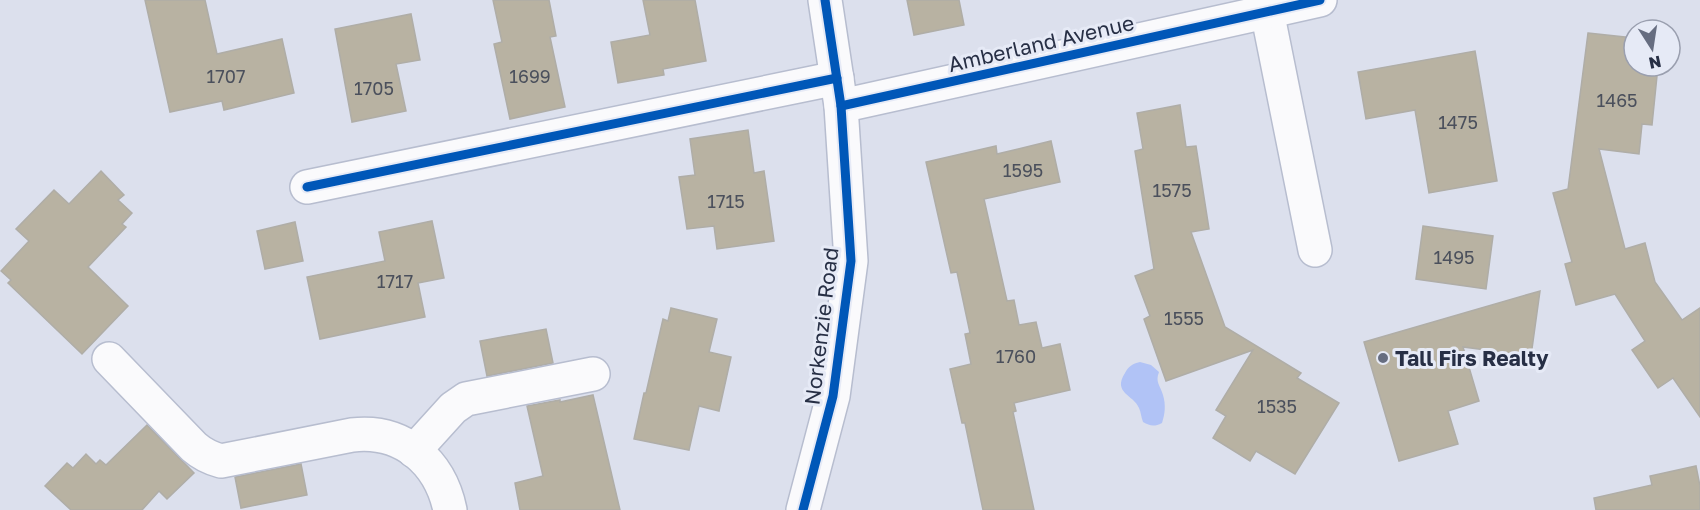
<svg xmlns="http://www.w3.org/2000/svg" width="1700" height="510" font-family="'Golos Text',sans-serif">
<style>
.water{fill:#b1c3f6}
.building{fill:#b8b2a2;stroke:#afada7;stroke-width:1.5}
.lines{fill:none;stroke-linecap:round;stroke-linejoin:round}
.minor-casing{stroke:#b7bdcf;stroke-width:36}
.minor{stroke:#fafafc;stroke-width:33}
.cycleway-casing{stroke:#e6eaf6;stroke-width:13}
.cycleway{stroke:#0057b8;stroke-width:9}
.poi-dot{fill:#666d80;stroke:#e6eaf6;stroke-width:2}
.labels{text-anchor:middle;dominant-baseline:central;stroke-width:6;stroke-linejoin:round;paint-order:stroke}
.number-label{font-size:18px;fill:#4b505c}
.street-label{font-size:21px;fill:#272f45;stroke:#e6eaf6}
.poi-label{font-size:21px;font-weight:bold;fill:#272f45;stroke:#e6eaf6;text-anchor:start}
</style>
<rect width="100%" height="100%" fill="#dce0ed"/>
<path class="water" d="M1140,362l11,3 8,7c-4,10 1,13 4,23 3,10 2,19 -1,28 -8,4 -12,3 -19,-1 -2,-5 -2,-10 -4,-14 -5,-13 -27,-15 -14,-35 4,-7 7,-9 15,-11z"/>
<g class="building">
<path d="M145,0h60l12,54 65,-15 12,54 -70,17 -2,-9 -52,11z"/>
<path d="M493,0h56l7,36 -6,1 15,70 -55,12 -16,-75 8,-2z"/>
<path d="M643,0h52l11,61 -43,8 1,6 -46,8 -7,-41 39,-7z"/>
<path d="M907,0h52l5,25 -50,10z"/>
<path d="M411,14l9,46 -24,4 10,47 -54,11 -17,-93z"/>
<path d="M1588,33l46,5v28h17l-1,9 7,1 -5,49 -10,-1 -3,30 -40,-5 26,100 20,-6 10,39 27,38 18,-12v109l-27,-39 -15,10 -26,-38 13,-9 -30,-47 -39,11 -11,-41 7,-2 -19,-69 15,-4z"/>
<path d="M1475,51l22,130 -68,12 -14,-83 -49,9 -8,-47z"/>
<path d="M1180,105l6,42 10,-1 13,83 -18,3 34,95 76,46 -4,5 42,25 -44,71 -39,-23 -6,10 -37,-23 13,-22 -10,-6 37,-60 -87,31 -22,-62 6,-3 -15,-40 19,-7 -19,-118 8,-2 -6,-36z"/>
<path d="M748,130l6,43 10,-2 10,70 -57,8 -3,-23 -27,3 -8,-52 16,-2 -5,-36z"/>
<path d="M1051,141l9,41 -76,17 23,102 7,-1 5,25 17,-3 6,26 18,-4 10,46 -56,13 2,8 -3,1 21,98h-51l-18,-87h-3l-12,-54 21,-5 -6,-30 5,-1 -13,-61 -6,1 -25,-111 70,-16 1,8z"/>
<path d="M101,171l23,24 -6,5 14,13 -10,11 4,3 -38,40 40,39 -46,48 -74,-71 3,-3 -10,-9 28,-30 -13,-12 38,-39 15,14z"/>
<path d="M432,221l12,57 -26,5 7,34 -105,22 -13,-62 78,-16 -6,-29z"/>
<path d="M295,222l8,39 -38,8 -8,-38z"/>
<path d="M1423,226l70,10 -7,53 -70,-10z"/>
<path d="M1540,291l-9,65 -68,-9 16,54 -31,10 10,33 -59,17 -35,-119z"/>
<path d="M671,308l46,11 -8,33 22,5 -12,54 -20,-5 -10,44 -55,-11 10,-46h2l17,-74 5,2z"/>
<path d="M546,329l7,34 -66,13 -7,-35z"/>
<path d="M593,395l27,115h-100l-5,-27 28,-7 -16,-70 33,-6v2z"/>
<path d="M147,425l47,48 -27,26 -8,-8 -17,19h-71l-26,-24 22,-23 6,5 13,-14 10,10 4,-4 6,5z"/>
<path d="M301,464l6,31 -66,13 -6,-31z"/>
<path d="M1696,466l4,20v24h-104l-2,-12 58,-13 -2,-9z"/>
</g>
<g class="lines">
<defs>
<g id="minor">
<path d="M1267,11l48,239"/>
<path d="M841,106l479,-106"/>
<path d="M307,187l530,-109"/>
<path d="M109,359l85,88c8,7 16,11 27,14l131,-26c51,-6 88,27 98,75"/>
<path d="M414,451l39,-43 13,-9 127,-25"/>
<path d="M803,510l30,-114 18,-135 -10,-155 -16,-106"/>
</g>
</defs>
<use href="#minor" class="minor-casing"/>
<use href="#minor" class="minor"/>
<defs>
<g id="cycleway">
<path d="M841,106l479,-106"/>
<path d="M307,187l530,-109"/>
<path d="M803,510l30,-114 18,-135 -10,-155 -16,-106"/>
</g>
</defs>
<use href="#cycleway" class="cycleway-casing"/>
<use href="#cycleway" class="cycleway"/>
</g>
<circle class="poi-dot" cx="1383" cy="358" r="6"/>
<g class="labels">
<g class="number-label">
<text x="226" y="76">1707</text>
<text x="530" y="76">1699</text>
<text x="374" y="88">1705</text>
<text x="1617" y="100">1465</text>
<text x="1458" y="122">1475</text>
<text x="1023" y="170">1595</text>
<text x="1172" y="190">1575</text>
<text x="726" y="201">1715</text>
<text x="1454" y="257">1495</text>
<text x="395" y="281">1717</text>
<text x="1184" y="318">1555</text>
<text x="1016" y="356">1760</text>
<text x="1277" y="406">1535</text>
</g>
<g class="street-label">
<text transform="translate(1041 43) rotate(-13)">Amberland Avenue</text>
<text transform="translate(821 326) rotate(-83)">Norkenzie Road</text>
</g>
<g class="poi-label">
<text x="1395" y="358">Tall Firs Realty</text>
</g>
</g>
<g transform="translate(1652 48) rotate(168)"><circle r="28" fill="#e6eaf6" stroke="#9a9faf" stroke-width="1.5"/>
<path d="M0-4.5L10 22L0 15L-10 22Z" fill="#666d80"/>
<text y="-9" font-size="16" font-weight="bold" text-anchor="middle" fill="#272f45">N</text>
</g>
</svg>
